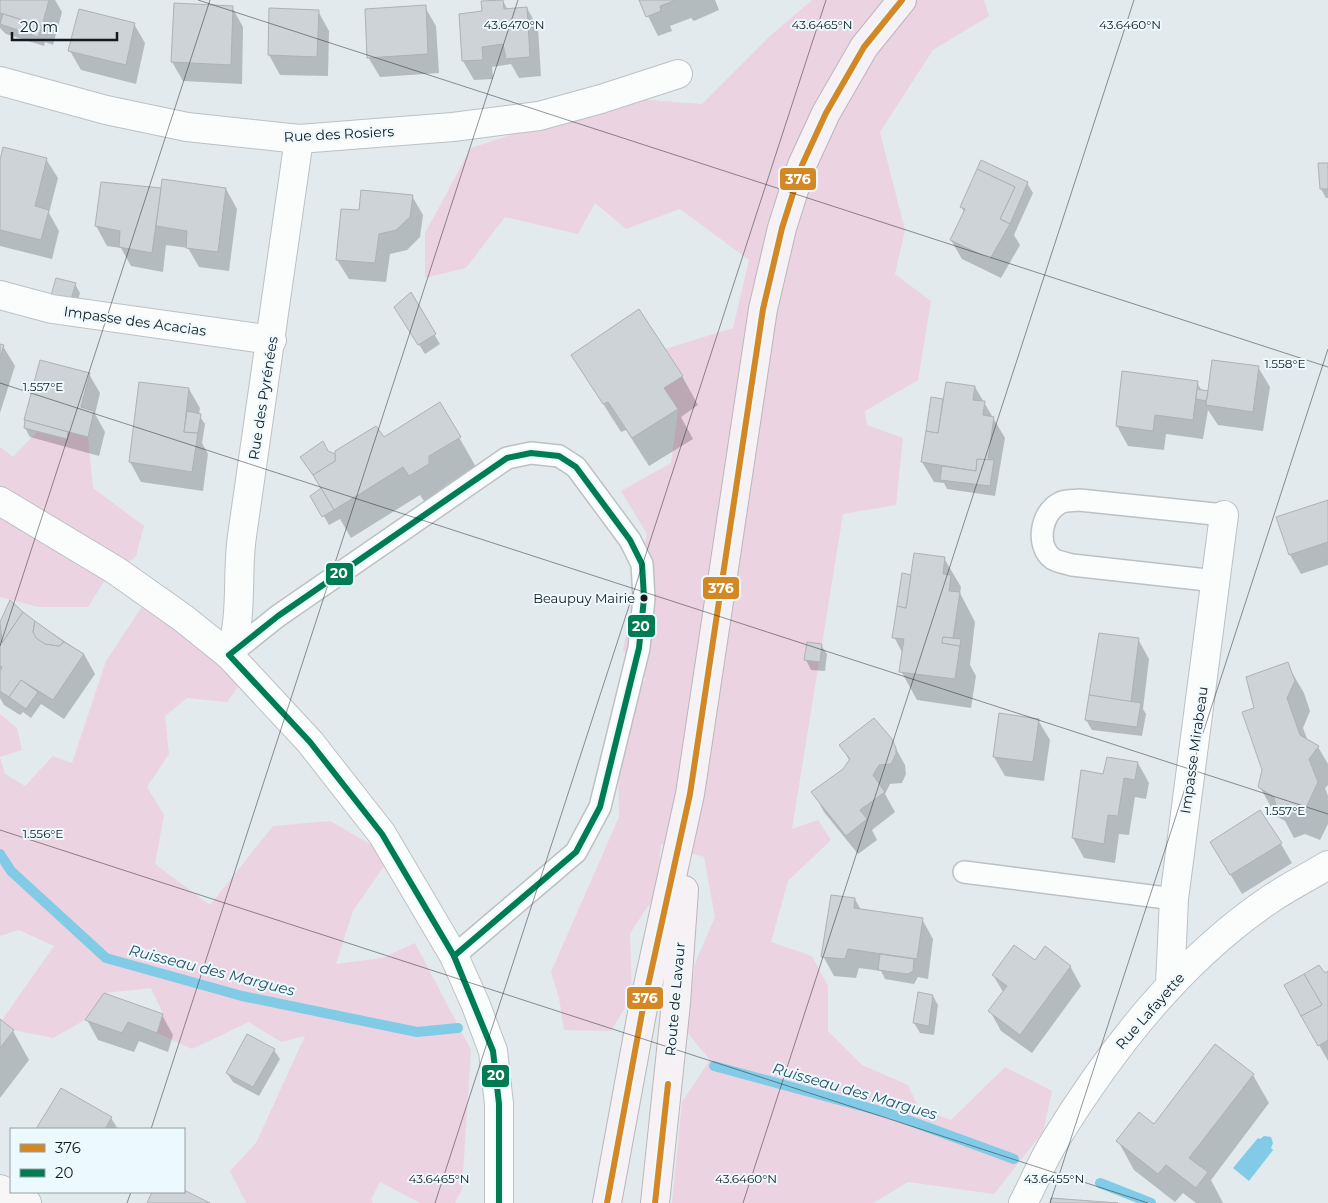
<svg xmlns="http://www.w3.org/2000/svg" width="1328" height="1203" font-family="Montserrat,sans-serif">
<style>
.green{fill:#ecd3e2}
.water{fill:#81cbe6}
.shadow{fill:#0003}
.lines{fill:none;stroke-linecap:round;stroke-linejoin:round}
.stream{stroke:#81cbe6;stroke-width:10}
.building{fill:#cdd3d7;stroke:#acb2b5}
.lane-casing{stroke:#bcc1c4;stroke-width:24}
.street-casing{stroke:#bcc1c4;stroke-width:30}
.secondary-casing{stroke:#bcc1c4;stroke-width:30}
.primary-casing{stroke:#bab6bc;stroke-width:30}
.lane{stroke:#fbfcfc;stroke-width:21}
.street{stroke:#fbfcfc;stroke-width:28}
.secondary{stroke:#f7f7f8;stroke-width:28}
.primary{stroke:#f5f1f4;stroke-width:28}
.bus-1-casing{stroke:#ecf9fe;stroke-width:10}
.bus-2-casing{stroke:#ecf9fe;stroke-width:10}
.bus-1{stroke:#d48825;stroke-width:6}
.bus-2{stroke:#007c52;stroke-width:6}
.ticks{fill:none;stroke:#14191c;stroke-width:1;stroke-opacity:0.45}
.bus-dot{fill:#14191c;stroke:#ecf9fe;stroke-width:2}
.labels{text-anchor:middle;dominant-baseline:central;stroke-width:4;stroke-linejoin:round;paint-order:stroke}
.bus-label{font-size:13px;fill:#14191c;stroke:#ecf9fe;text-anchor:end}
.street-label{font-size:14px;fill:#14191c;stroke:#ecf9fe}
.water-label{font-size:15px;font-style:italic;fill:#295565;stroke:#ecf9fe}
.ticks-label{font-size:12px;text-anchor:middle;fill:#14191c;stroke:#ecf9fe;stroke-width:4;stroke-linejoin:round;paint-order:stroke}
.line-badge{stroke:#ecf9fe;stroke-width:2}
.badge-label{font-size:14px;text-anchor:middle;font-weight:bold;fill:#fff}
</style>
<rect width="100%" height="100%" fill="#e2eaee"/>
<g class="green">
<path d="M812,0h172l5,16 -56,34 -53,82 25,98 -10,44 36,27 -13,79 -53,31 2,14 36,13 -7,67 -53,9 -51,315 26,-9 13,20 -43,41 -17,61 41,14 16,30v45l34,34 46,20 11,23 32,12 54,-53 47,24 -9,41 -49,62 -86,-12 -35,21h-201l10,-101 28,-42 -24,-29 9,-68 20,-46 -11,-60 -43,-13 -4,49 -27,40 2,63 -21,35 -47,-1 -5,-32 -8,-26 68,-155 -2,-104 29,-34 -23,-29 24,-116 -26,-43 50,-28 7,-54 -14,-21 1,-39 68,-21 16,-68 -69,-51 -54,20 -31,-26 -17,31 -73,-17 -39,51 -41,10v-45l46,-85 151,-50 80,6 67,-67z"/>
<path d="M37,432l29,7 2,-7 20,5 5,51 51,38 -8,30 -33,27 -15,24h-50l-38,-10v-150l13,10z"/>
<path d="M141,608l44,16 59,55 -17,23 -40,-4 -22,18 4,38 -22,33 17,28 -9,49 55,41 63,-79 57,-5 61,35 -38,55 -17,53 46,-6 33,-15 56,107 -9,139 -7,14h-35l-40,-21 -9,17 2,4h-127l-16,-32 26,-28 49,-107 -24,6 -32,-20 -57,27 -35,-16 6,-19 -12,-26 -47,5 -19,27 -32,18 -39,-8 -12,-10 52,-74 -35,-16 -19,6v-222l17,14 5,22 -22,7 5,17 20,12 28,-30 19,7 34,-102z"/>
</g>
<path class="water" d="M1264,1136l7,1 2,6 -2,5 2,2 -24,31 -16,-13 25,-30 2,1z"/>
<g class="shadow">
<path d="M0,0h55l7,12 -9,33 -8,-3 -1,4 -38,-12 -6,-6z"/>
<path d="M640,0h75l4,10 -25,11 -3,-3 -21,8 2,5 -14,5z"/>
<path d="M503,1l5,9 19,-2 11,20 3,48 -22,2 -8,-14 -19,3 1,12 -19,1 -11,-19 20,-49z"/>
<path d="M232,7l11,20 -1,57 -59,-3 -11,-19z"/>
<path d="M425,7l11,19 3,47 -59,4 -12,-20z"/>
<path d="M270,10l48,1 11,20 -1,45 -48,-1 -11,-20z"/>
<path d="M134,24l11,19 -9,41 -55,-14 -11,-19z"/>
<path d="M46,159l12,19 -9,35 10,18 -7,28 -52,-13v-81z"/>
<path d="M1328,164v34h-2l-5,-9z"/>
<path d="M1027,183l6,10 -19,42 6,10 -19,33 -39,-19 -11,-19 14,-27 -4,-6z"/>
<path d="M226,189l11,20 -8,62 -30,-4 -11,-19 -22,-3 -3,27 -32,-6 -10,-18 -14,-2 -11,-20 66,-36z"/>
<path d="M412,196l11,19 -3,22 -13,13 -17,4 -4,28 -37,-3 -12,-19 23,-49z"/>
<path d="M57,280l18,4 5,9 -4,15z"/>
<path d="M410,294l30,50 -15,10 -24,-37z"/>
<path d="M0,345l3,1 12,20 -15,47z"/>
<path d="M572,355l110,21 16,29 -17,12 12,22 -44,27 -23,-36 -5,2z"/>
<path d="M1258,367l12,20 -7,44 -45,-6 -10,-15 -5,29 -37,-5 -2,16 -36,-4 -11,-20 80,-43 5,8 7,1z"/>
<path d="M89,374l11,19 -5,21 10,18 -6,24 -69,-19 -5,-9z"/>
<path d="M975,387l30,51 -10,58 -48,-7 -3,-6 -10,-1 -12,-20 20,-62 2,3z"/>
<path d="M189,389l11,19 -1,7 6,9 -3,19 6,11 -5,37 -62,-9 -11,-20z"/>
<path d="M440,404l36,63 -31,19v7l-19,11 -6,-9 -69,43 -11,-19 -11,6 -17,-29 10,-7 -21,-32 27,-5 6,3 49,-16z"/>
<path d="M1328,501v64l-27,9 -11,-19 -12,-37z"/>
<path d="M944,558l17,29 -1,6 15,29 -5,43 6,11 -5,32 -54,-8 -16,-29 2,-17 -9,-17 18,-61z"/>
<path d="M10,602l12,11 62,41 11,20 -31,45 -23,-15 -10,14 -8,-6 -3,3 -16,-10 -4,-7v-72z"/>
<path d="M1138,639l11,20 -6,50 3,5 -4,22 -50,-6 -6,-10z"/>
<path d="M821,645l6,9 -2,17 -14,-1 -5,-10z"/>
<path d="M1287,664l17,29 6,18 -7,17 5,13 10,6 10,17v21l-3,3 3,8v28l-8,16 -15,-6 -11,4 -9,-17 -9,-5 -16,-29 4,-17 -8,-61z"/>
<path d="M1038,720l12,20 -6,41 -39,-5 -11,-19z"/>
<path d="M841,745h53l11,20 1,9 -4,9 -12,1 -5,10 10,18 -23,18 5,10 -19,14 -34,-42 -11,-20 31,-22 6,-8z"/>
<path d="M1138,763l11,20 -3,16 -11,-2 -6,38 -10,-1 -4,29 -31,-5 -11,-20 31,-63z"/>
<path d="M1211,842l70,2 11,19 -50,31z"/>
<path d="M855,899l6,11 61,9 11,20 -5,40 -10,-2 -4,7 -29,-5 -4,-8 -22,-3 -3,10 -22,-2 -11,-20z"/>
<path d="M1036,962l34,4 11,20 -49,67 -31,-22 -11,-20 13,-19 -10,-17z"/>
<path d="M1328,972v89l-9,-16 5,-71z"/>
<path d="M933,996l5,9 -4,30 -14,-2 -6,-10z"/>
<path d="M162,1015l11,20 -5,17 -29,-11 -5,11 -36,-12 -11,-20z"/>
<path d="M0,1021l13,10 16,29 -29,38z"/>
<path d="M274,1050l6,9 -21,37 -26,-14 -6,-9z"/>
<path d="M1253,1075l16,28 -58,77 12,23h-27l-13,-10 -8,9 -41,-32 -16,-29 36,-15z"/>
<path d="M61,1090l50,28 7,11h-80z"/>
</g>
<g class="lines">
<g class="stream">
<path d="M0,854l11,17 95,87 136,38 175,36 41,-4"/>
<path d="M714,1066l177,48 123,45"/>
<path d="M1100,1183l51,20"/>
</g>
</g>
<g class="building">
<path d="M0,0h49l-7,26 -42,-13z"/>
<path d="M503,0l1,9 23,-2 3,50 -24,2 -3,-15 -21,3 1,13 -21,1 -3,-47 23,-3 -1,-10z"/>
<path d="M639,0h37l-16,6 1,5 -15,6z"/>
<path d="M174,3l59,3 -2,59 -60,-3z"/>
<path d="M426,5l2,49 -61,4 -2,-49z"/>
<path d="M269,8l50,2 -2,47 -49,-2z"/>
<path d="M79,9l56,14 -9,42 -58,-14z"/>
<path d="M3,14l39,12 -4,11 -38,-13z"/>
<path d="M3,147l44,11 -12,48 14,4 -8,30 -41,-10v-70z"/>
<path d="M981,160l47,22 -18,42 -10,-5 15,-32 -38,-18z"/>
<path d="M1318,163h10v26h-8z"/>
<path d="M977,169l38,18 -15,32 10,5 -20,35 -40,-19 15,-31 -5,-2z"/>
<path d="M162,179l64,9 -8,64 -32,-4 1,-17 -31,-5z"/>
<path d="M101,182l60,6 -9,65 -33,-6 1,-16 -25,-5z"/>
<path d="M361,190l52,5 -3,22 -14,13 -17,4 -4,29 -39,-3 5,-51 18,1z"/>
<path d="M56,278l20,5 -5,16 -20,-4z"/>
<path d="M411,292l25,42 -18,11 -24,-38z"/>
<path d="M639,309l44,67 -19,12 14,21 -46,29 -24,-36 -5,2 -32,-49z"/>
<path d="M0,344l4,1 -4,14z"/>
<path d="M40,360l50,13 -9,34 13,4 -6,26 -64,-17z"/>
<path d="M1212,360l47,6 -6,46 -47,-7z"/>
<path d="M1122,371l76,10 -5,39 -38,-5 -2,16 -37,-5z"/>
<path d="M139,382l50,6 -5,44 14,1 -6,39 -63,-10z"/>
<path d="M946,382l29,4 -2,14 12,1 -2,14 11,2 -6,43 -11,-1 -1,12 -55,-9 5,-31 12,2z"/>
<path d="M1197,389l11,2 -2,10 -10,-2z"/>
<path d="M931,397l12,2 -5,34 -12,-2z"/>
<path d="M440,402l21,35 -32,19v8l-20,12 -6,-9 -69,43 -21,-35 22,-14v-10l41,-25 8,11z"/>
<path d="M187,411l14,3 -3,19 -14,-1z"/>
<path d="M25,420l43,12 -1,7 -43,-11z"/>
<path d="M323,441l5,10 7,3v7l-22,14 -13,-18z"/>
<path d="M977,459l17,1 -4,26 -50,-6 2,-14 34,5z"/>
<path d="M321,488l13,22 -12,7 -12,-21z"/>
<path d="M1328,500v42l-39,13 -13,-38z"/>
<path d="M914,553l31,4 -2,17 8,1 -2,16 11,1 -7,46 -10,-1 -1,6 18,3 -5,33 -56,-7 5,-33 -12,-1 5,-32 9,2z"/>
<path d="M902,573l9,2 -5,33 -9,-2z"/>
<path d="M10,600l13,12 -21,31 -2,-21z"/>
<path d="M23,612l12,9 -2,11 12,12 14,2 5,-4 20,12 -31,46 -32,-20 -12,17 -9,-6v-20l2,-4 -2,-1v-24l2,1z"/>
<path d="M35,621l29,21 -5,4 -14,-2 -9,-6 -3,-6z"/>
<path d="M1099,633l40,5 -8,64 -42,-7z"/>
<path d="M943,637l18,2 -1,7 -18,-3z"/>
<path d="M807,642l15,2 -2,18 -16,-2z"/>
<path d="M1288,662l7,19 -8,17 13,37 19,11 -10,13 9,23 -14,30 -16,-7 -11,5 -3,-13 -16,-10 4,-17 -20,-58 12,-4 -8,-31z"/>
<path d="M21,680l17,12 -12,17 -17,-12z"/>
<path d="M1089,695l52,8 -4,24 -52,-7z"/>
<path d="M999,713l40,6 -6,43 -40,-5z"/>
<path d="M874,718l18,21 4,9v6l-5,10 -12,1 -6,10 12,17 -25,18 7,9 -21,17 -35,-44 32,-23 7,-10 -11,-14z"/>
<path d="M1107,757l31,5 -3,18 -11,-2 -6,38 -10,-1 -4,29 -32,-6 9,-68 22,4z"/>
<path d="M1260,810l22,33 -52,32 -20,-33z"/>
<path d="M831,895l24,3 -1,10 69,10 -6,41 -69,-10 -3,10 -24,-2z"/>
<path d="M1014,945l21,15 10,-14 26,20 -51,69 -32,-24 19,-25 -15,-11z"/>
<path d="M880,954l34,5 -1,12 -5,3 -30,-4z"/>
<path d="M1319,965l6,8 3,-2v69l-10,6 -17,-30 21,-11 -18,-31z"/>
<path d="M1304,974l18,31 -21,11 -17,-31z"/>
<path d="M918,992l15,3 -4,31 -16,-3z"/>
<path d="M104,993l59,21 -6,19 -29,-11 -6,11 -37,-13z"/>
<path d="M0,1019l14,11 -14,18z"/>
<path d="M247,1034l28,15 -22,38 -27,-14z"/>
<path d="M1215,1044l39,30 -65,84 19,14 -12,16 -30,-23 -8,9 -42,-33 23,-29 15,12z"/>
<path d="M61,1088l51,29 -7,12h-69z"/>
<path d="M184,1190l26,13h-63l5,-11z"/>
<path d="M1051,1198l67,5h-68z"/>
</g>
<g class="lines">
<defs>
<g id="lane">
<path d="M1216,581l-144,-16c-6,-2 -14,-3 -19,-6 -18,-13 -12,-47 7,-56 5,-3 14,-2 19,-3l145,15"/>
<path d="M229,655l49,-39 229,-158 24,-5 28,3 17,11 54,73 12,24 2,34 -5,50 -39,159 -24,45 -122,104"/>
<path d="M964,872l210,27"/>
</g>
<g id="street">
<path d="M0,81l106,29 81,17 112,12 154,-12 86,-11 62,-17 77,-25"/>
<path d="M0,295l52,14 220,31"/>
<path d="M0,501l115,69 68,48 46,37 81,87 72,92 72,122 21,47 18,48 6,53v99"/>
<path d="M229,655c15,-37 7,-79 13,-119 19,-132 39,-264 57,-397"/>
<path d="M1170,985l4,-86 50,-384"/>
<path d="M1023,1203c11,-20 19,-42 31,-61 57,-93 127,-183 218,-244 18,-12 38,-22 56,-33"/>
</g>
<path id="secondary" d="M0,1189l27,14"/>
<g id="primary">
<path d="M607,1203l35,-190 48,-219 73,-485 19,-81 20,-63 24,-52 38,-66 38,-47"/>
<path d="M655,1203l21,-200 8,-113"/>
</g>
</defs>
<use href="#lane" class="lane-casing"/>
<use href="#street" class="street-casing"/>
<use href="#secondary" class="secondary-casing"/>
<use href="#primary" class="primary-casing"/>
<use href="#lane" class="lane"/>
<use href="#street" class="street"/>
<use href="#secondary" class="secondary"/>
<use href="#primary" class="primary"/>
<defs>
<g id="bus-1">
<path d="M607,1203l35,-190 48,-219 73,-485 19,-81 20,-63 24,-52 38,-66 38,-47"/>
<path d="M655,1203l13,-119"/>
</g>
<g id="bus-2">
<path d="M531,453l28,3 17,11 54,73 12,24 2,34 -5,50 -39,159 -24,45 -122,104 -72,-122 -72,-92 -81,-87 49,-39 229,-158z"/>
<path d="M454,956l39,95 6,53v99"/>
</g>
</defs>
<use href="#bus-1" class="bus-1-casing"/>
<use href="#bus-2" class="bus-2-casing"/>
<use href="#bus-1" class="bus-1"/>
<use href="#bus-2" class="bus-2"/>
</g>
<path class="ticks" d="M198,0l1130,367M0,383l1328,431M0,646l210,-646M0,830l1148,373M151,1129l367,-1129M127,1203l4,-11M435,1203l391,-1203M743,1203l391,-1203M1050,1203l278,-854"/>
<circle class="bus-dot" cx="644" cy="598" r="4.5"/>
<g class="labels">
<g class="bus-label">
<text x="635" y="598">Beaupuy Mairie</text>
</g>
<g class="street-label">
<text transform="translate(339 134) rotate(-3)">Rue des Rosiers</text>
<text transform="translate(135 321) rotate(8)">Impasse des Acacias</text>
<text transform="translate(263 398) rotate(-81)">Rue des Pyrénées</text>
<text transform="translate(1194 750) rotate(-82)">Impasse Mirabeau</text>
<text transform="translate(675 999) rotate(-85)">Route de Lavaur</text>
<text transform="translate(1150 1011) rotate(-49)">Rue Lafayette</text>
</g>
<g class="water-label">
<text transform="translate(212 970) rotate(14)">Ruisseau des Margues</text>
<text transform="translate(855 1091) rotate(16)">Ruisseau des Margues</text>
</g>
</g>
<g class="ticks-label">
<text x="514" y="29">43.6470°N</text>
<text x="822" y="29">43.6465°N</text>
<text x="1130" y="29">43.6460°N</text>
<text x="1285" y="368">1.558°E</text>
<text x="43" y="391">1.557°E</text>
<text x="1285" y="815">1.557°E</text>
<text x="43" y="838">1.556°E</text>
<text x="439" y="1183">43.6465°N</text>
<text x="746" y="1183">43.6460°N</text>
<text x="1054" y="1183">43.6455°N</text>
</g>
<g class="line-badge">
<rect x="779" y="167" width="38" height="24" rx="5" fill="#d48825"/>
<rect x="325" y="562" width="29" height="24" rx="5" fill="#007c52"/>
<rect x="702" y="576" width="38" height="24" rx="5" fill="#d48825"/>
<rect x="627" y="614" width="29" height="24" rx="5" fill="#007c52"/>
<rect x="626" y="986" width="38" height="24" rx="5" fill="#d48825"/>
<rect x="481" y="1064" width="29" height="24" rx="5" fill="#007c52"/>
</g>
<g class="badge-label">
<text x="798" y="184">376</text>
<text x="339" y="578">20</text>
<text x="721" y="593">376</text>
<text x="641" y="631">20</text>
<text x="645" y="1003">376</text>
<text x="496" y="1080">20</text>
</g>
<rect x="10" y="1128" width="175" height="65" fill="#ecf9fe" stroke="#969fa4"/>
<rect x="20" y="1144" width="25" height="8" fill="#d48825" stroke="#969fa4"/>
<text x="55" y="1153" font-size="15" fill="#14191c">376</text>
<rect x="20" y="1169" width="25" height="8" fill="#007c52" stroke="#969fa4"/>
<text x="55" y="1178" font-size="15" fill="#14191c">20</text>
<path d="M12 32v8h105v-8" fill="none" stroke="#14191c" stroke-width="2.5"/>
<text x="20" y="32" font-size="15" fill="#14191c" stroke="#ecf9fe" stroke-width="4" paint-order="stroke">20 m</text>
</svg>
